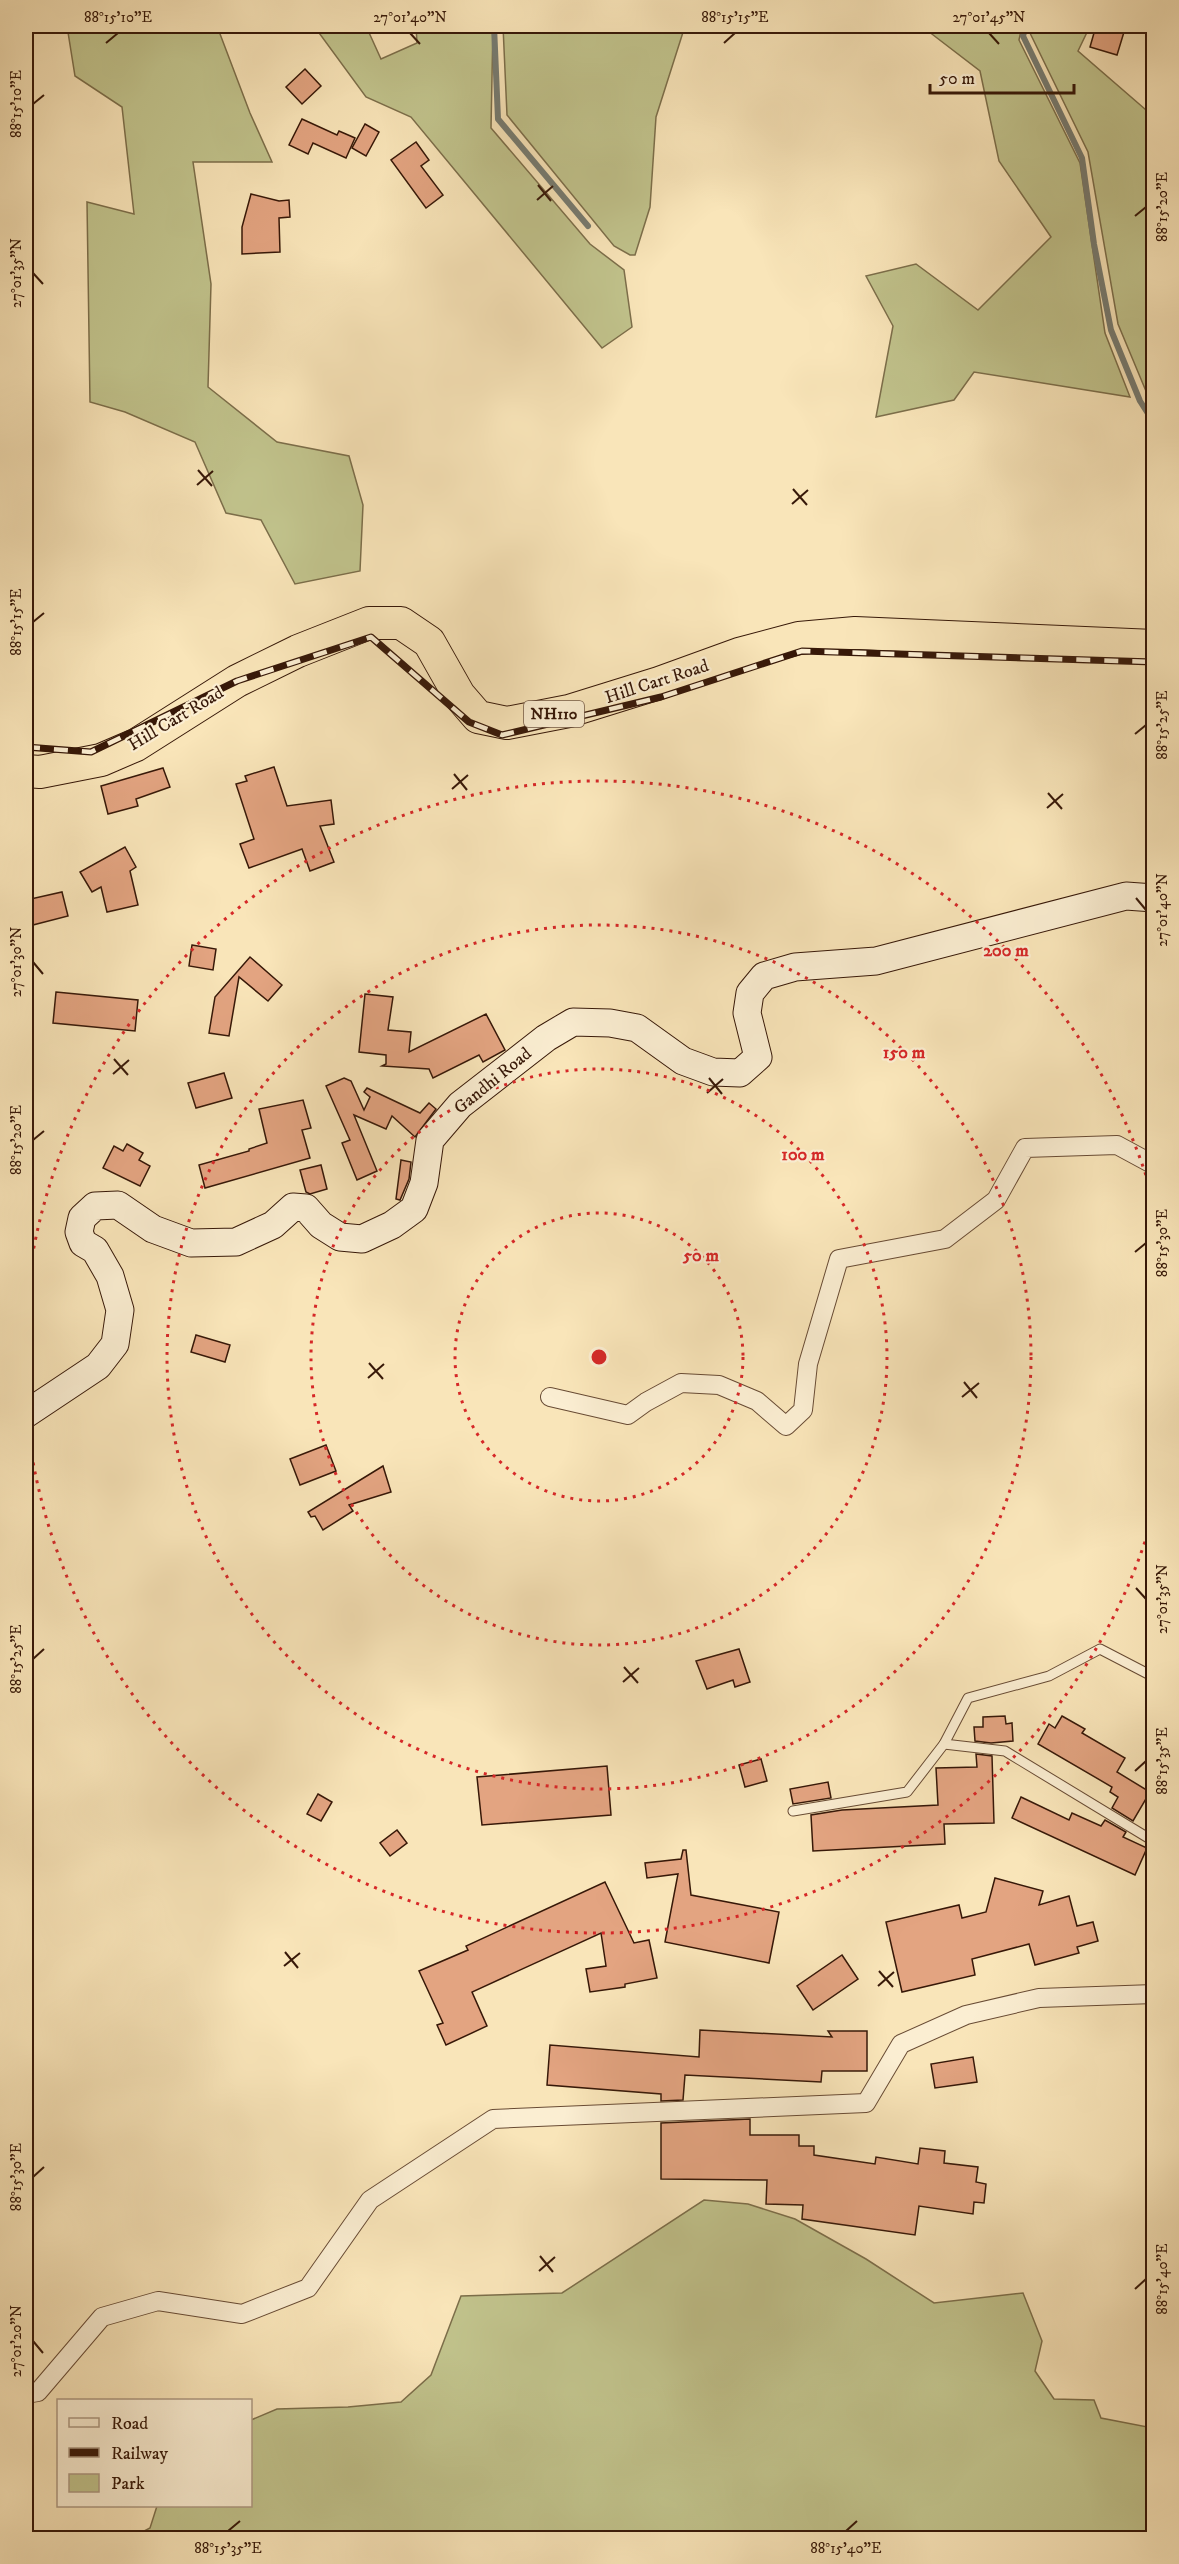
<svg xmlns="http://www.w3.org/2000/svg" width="1179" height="2564" font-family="'IM FELL DW Pica',serif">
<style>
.green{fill:#c1c38c;stroke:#7c6e4a;stroke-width:1.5}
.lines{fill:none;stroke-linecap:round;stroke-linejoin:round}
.stream{stroke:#767b71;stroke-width:6}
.building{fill:#e3a481;stroke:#371808;stroke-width:1.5}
.service-casing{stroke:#684b34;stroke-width:11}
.minor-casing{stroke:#684b34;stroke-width:20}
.secondary-casing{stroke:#371808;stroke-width:29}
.trunk-casing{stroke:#371808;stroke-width:34}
.service{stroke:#fbeed2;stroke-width:9}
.minor{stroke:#fbeed2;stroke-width:18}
.secondary{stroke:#fbeed2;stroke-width:27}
.trunk{stroke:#f9e5b9;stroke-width:32}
.rail-casing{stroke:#371808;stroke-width:7}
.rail{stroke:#fbeed2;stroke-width:4.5;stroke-dasharray:14;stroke-linecap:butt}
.ticks{fill:none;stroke:#371808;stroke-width:2}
.ring{fill:none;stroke:#d62828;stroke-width:3;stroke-dasharray:3 6}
.labels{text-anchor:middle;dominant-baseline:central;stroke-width:4.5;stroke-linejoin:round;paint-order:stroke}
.shield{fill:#fbeed2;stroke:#725845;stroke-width:1.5}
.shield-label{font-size:16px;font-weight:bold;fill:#371808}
.street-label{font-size:18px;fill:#371808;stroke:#fbeed2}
.centre{fill:#d62828;stroke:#fbeed2;stroke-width:3}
.ring-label{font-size:18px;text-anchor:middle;font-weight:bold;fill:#d62828;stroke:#fbeed2;stroke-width:4.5;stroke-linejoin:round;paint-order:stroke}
.neatline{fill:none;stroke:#371808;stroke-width:2}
.ticks-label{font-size:15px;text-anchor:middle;fill:#371808}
</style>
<rect width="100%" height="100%" fill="#f9e5b9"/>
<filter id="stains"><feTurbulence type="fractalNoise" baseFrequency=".00333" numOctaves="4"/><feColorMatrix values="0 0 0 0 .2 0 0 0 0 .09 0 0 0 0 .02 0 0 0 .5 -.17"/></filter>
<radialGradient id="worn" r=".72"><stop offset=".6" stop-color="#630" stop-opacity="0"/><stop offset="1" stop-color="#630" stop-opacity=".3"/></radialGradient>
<g class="green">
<path d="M67,26h150l33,87 22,49h-79l18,122 -3,103 69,55 72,14 14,49 -3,66 -65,13 -34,-64 -35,-7 -31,-71 -70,-30 -35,-10 -3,-200 47,12 -12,-107 -47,-31z"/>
<path d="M314,26h52l15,33 36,-16 -1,-17h77l-2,102 99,116 34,26 8,57 -30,21 -191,-231 -45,-20z"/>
<path d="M503,26h182l-29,91 -6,90 -15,48h-5l-16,-9 -107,-131z"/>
<path d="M924,26h98l-3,14 61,123 25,170 25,64 -156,-25 -20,28 -78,17 17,-91 -27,-50 50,-12 62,46 73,-73 -52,-76 -19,-90 -56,-43z"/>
<path d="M1031,26h59l-12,25 75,65 -3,51 4,1 -1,236 -5,-8 -30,-72 -30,-172 -59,-121z"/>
<path d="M704,2200l44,4 47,15 71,40 68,44 89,-10 19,48 -7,30 19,28 40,1 7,18 52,10v110h-1022l19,-10 7,-22h93l1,-86 26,-11 71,-2 53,-5 30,-27 30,-79 101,-3z"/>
</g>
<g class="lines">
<g class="stream">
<path d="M494,26l4,93 90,107"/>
<path d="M1026,26l-3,10 59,122 12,86 17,86 29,71 14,22"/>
</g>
</g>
<g class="building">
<path d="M1096,26l28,6 -7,23 -27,-8z"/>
<path d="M305,69l16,17 -19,18 -16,-17z"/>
<path d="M302,119l35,16 2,-4 16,7 -9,20 -33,-15 -5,11 -19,-9z"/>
<path d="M365,124l14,8 -13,24 -14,-8z"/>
<path d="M416,142l13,18 -8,6 22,29 -17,13 -35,-48z"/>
<path d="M251,194l28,7 10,-1 1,17 -11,1 1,34 -38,2v-27z"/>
<path d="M274,767l13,39 44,-6 3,24 -14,2 14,36 -24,9 -8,-22 -53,19 -9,-24 14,-5 -18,-55 11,-3 -2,-5z"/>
<path d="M163,768l7,19 -34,12 2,7 -30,8 -7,-28z"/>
<path d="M125,847l11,20 -6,4 8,34 -31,7 -6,-25 -9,5 -12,-20z"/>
<path d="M62,892l6,24 -39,10 -3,-26z"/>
<path d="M192,945l24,4 -3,21 -24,-4z"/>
<path d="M250,957l32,28 -14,16 -29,-24 -10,59 -20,-3 6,-36z"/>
<path d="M56,992l82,8 -3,31 -82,-8z"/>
<path d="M365,994l28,3 -5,33 23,2 -2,20 77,-38 19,36 -22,12 -4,-7 -46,23 -4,-9 -47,-3 4,-2v-9l-27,-3z"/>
<path d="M224,1073l8,25 -36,10 -8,-25z"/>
<path d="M344,1078l7,3 13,29 6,-13 -6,-5 3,-4 53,25 9,-10 7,6 -21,28 -23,-21 -6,13 -32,-14 23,56 -20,9 -15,-37 8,-3 -24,-54z"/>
<path d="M303,1100l8,28 -9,2 8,28 -105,30 -6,-23 50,-14v-2l18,-6 -8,-34z"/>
<path d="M127,1144l16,9 -4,7 11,6 -10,20 -37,-18 11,-22 9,5z"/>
<path d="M401,1160l10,2 -2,17 -9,21 -4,-1z"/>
<path d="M321,1165l6,24 -17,5 -4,-2 -6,-22z"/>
<path d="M196,1335l34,10 -5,17 -34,-10z"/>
<path d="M326,1445l10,26 -36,14 -10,-26z"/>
<path d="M383,1466l8,26 -42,13 4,6 -30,19 -8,-14 -4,1 -3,-5z"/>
<path d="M739,1649l11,33 -15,5 -2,-7 -26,9 -11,-28z"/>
<path d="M1005,1716l1,8 6,-1 1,18 -22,2 -16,-2 -1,-14h9v-10z"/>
<path d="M1062,1716l23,13 -3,4 43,25 -8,14 33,20 -17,29 -21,-13 6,-11 -8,-5 2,-5 -74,-43 11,-20 6,4z"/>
<path d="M976,1754l16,2 2,67 -50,1 1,20 -132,7 -2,-36 31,-5 96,-5 -2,-37 41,-1z"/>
<path d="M761,1759l6,22 -22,6 -6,-22z"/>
<path d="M607,1766l4,49 -129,10 -5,-48z"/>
<path d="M828,1782l3,16 -38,6 -3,-15z"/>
<path d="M318,1794l14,8 -11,19 -14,-7z"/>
<path d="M1021,1797l48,23 3,-7 29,13 4,-6 21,12 -3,5 24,11 -12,27 -123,-57z"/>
<path d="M397,1830l10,13 -17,13 -10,-13z"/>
<path d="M683,1850h3l5,45 88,17 -10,51 -104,-21 13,-68 -31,4 -2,-15 36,-4z"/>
<path d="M995,1878l48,13 -4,14 30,-9 8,30 16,-4 5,19 -21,6 2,6 -44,12 -6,-21 -57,15 3,16 -73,17 -16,-70 73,-17 3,13 24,-6z"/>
<path d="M605,1882l29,61 15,-3 8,38 -32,6v3l-35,5 -4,-23 20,-3 -5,-33 -129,59 15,34 -41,19 -9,-20 6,-2 -24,-52 49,-21 -2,-4z"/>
<path d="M842,1955l16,24 -45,31 -16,-24z"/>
<path d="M700,2030l132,7 -4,-6h39v40h-45l-1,11 -136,-7 -2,25 -22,1v-7l-114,-9 3,-40 149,12z"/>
<path d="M973,2057l4,25 -42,6 -4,-24z"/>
<path d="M750,2119v16h49v11h15v9l61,9 1,-7 42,7 2,-16 25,3 -1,12 34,4 -2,15 10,2 -2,19 -10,-1 -1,12 -54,-8 -4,29 -113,-16 1,-14 -37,-1 1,-24 -106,-1v-56z"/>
</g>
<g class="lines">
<defs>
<g id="service">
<path d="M944,1744l61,7 145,88 4,4"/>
<path d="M793,1811l114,-19 37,-48 24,-46 81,-22 51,-27 54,28"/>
</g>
<g id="minor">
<path d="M550,1397l78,18 18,-13 35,-19 38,2 38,16 29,25 17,-16 5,-46 31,-105 106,-20 51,-39 29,-52 92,-3 37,20"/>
<path d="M26,2394l12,-2 64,-75 56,-16 84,13 66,-26 62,-88 123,-81 373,-16 35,-59 65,-29 73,-17 115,-4"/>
</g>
<path id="secondary" d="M26,1414l72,-48 17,-22 5,-34 -10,-34 -15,-26 -12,-7 -4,-11 3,-14 13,-12 23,-1 35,24 38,14 45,-1 37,-17 20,-18 13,1 15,17 19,12 22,2 30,-14 22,-16 10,-26 6,-43 30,-35 86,-67 27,-16 37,1 27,5 46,33 30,11 27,1 18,-16 -11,-44 3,-20 14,-17 31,-9 81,-6 250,-65 28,2"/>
<path id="trunk" d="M26,771l14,1 61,-12 35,-15 101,-64 61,-30 71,-28h32l28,19 30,53 19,22 29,6 62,-12 90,-28 80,-29 60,-16 56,-5 299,13"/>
</defs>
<use href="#service" class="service-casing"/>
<use href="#minor" class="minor-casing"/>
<use href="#secondary" class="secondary-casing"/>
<use href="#trunk" class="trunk-casing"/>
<use href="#service" class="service"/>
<use href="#minor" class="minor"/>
<use href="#secondary" class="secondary"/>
<use href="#trunk" class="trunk"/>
<defs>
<path id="rail" d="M26,747l65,5 146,-71 134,-44 98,85 33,13 159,-38 141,-46 352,11"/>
</defs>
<use href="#rail" class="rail-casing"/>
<use href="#rail" class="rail"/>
</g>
<path class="ticks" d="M410,33l10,11M989,33l10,11M106,43l12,-10M724,43l11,-10M33,104l11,-9M538,185l13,16M537,200l16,-14M1135,216l11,-9M33,273l10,11M198,470l14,16M197,485l16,-14M793,489l14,16M792,504l16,-14M33,622l11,-9M1135,734l11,-9M454,774l13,16M452,789l16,-14M1048,793l14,16M1047,808l16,-14M1136,898l10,12M33,962l10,12M114,1059l14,16M113,1074l16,-14M709,1078l13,16M707,1093l16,-14M33,1140l11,-9M1135,1252l11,-9M369,1363l14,16M368,1378l16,-14M964,1382l13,16M962,1397l17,-14M1136,1588l10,11M33,1659l11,-10M624,1667l14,16M623,1682l16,-14M1135,1771l11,-10M285,1952l13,16M284,1966l16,-13M879,1971l14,16M878,1986l16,-14M33,2177l11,-10M540,2256l13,16M539,2271l16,-14M1135,2289l11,-10M33,2341l10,12M228,2531l12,-10M846,2531l11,-10"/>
<g class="ring">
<circle cx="599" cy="1357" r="144"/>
<circle cx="599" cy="1357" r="288"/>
<circle cx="599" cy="1357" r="432"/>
<path d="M1153 1516A576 576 0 0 1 26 1412M26 1302A576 576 0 0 1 1153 1198"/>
</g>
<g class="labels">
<rect class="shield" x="524" y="701" width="60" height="26" rx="4.5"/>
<g class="shield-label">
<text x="554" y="714">NH110</text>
</g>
<g class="street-label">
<text transform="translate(657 682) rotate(-18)">Hill Cart Road</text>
<text transform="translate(176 719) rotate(-31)">Hill Cart Road</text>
<text transform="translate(493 1081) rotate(-39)">Gandhi Road</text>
</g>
</g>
<circle cx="599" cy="1357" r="9" class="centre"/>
<g class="ring-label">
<text x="1006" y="956">200 m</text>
<text x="904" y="1058">150 m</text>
<text x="803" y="1160">100 m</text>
<text x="701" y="1261">50 m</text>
</g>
<rect width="1179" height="2564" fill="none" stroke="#f9e5b9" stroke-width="66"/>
<rect x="57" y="2399" width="195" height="108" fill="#fbeed2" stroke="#ad9881" stroke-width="1.5"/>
<rect x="69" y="2418" width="30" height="9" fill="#fbeed2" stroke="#ad9881" stroke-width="1.5"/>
<text x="111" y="2429" font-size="18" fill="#371808">Road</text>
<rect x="69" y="2448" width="30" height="9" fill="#371808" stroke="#ad9881" stroke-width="1.5"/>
<text x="111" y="2459" font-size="18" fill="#371808">Railway</text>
<rect x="69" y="2474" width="30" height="18" fill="#c1c38c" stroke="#ad9881" stroke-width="1.5"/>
<text x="111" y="2489" font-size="18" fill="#371808">Park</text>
<path d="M930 84v9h144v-9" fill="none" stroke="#371808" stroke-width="3"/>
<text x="939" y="84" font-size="18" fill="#371808" stroke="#fbeed2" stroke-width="4.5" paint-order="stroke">50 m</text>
<rect x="33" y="33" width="1113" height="2498" class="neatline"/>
<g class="ticks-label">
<text x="118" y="22">88°15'10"E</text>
<text x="410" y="22">27°01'40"N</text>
<text x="735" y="22">88°15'15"E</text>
<text x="989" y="22">27°01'45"N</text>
<text transform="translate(16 104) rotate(-90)" y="5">88°15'10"E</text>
<text transform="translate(1162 207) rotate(-90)" y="5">88°15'20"E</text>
<text transform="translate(16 273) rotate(-90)" y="5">27°01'35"N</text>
<text transform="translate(16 622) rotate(-90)" y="5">88°15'15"E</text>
<text transform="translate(1162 725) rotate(-90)" y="5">88°15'25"E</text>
<text transform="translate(1162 910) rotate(-90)" y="5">27°01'40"N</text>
<text transform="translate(16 962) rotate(-90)" y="5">27°01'30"N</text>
<text transform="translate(16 1140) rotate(-90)" y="5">88°15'20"E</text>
<text transform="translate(1162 1243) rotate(-90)" y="5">88°15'30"E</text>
<text transform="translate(1162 1599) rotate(-90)" y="5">27°01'35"N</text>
<text transform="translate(16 1659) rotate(-90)" y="5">88°15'25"E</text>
<text transform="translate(1162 1761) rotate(-90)" y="5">88°15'35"E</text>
<text transform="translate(16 2177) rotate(-90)" y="5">88°15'30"E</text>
<text transform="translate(1162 2279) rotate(-90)" y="5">88°15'40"E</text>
<text transform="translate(16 2341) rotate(-90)" y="5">27°01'20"N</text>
<text x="228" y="2553">88°15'35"E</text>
<text x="846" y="2553">88°15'40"E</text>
</g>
<rect width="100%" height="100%" filter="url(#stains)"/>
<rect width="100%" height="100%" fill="url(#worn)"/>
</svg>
